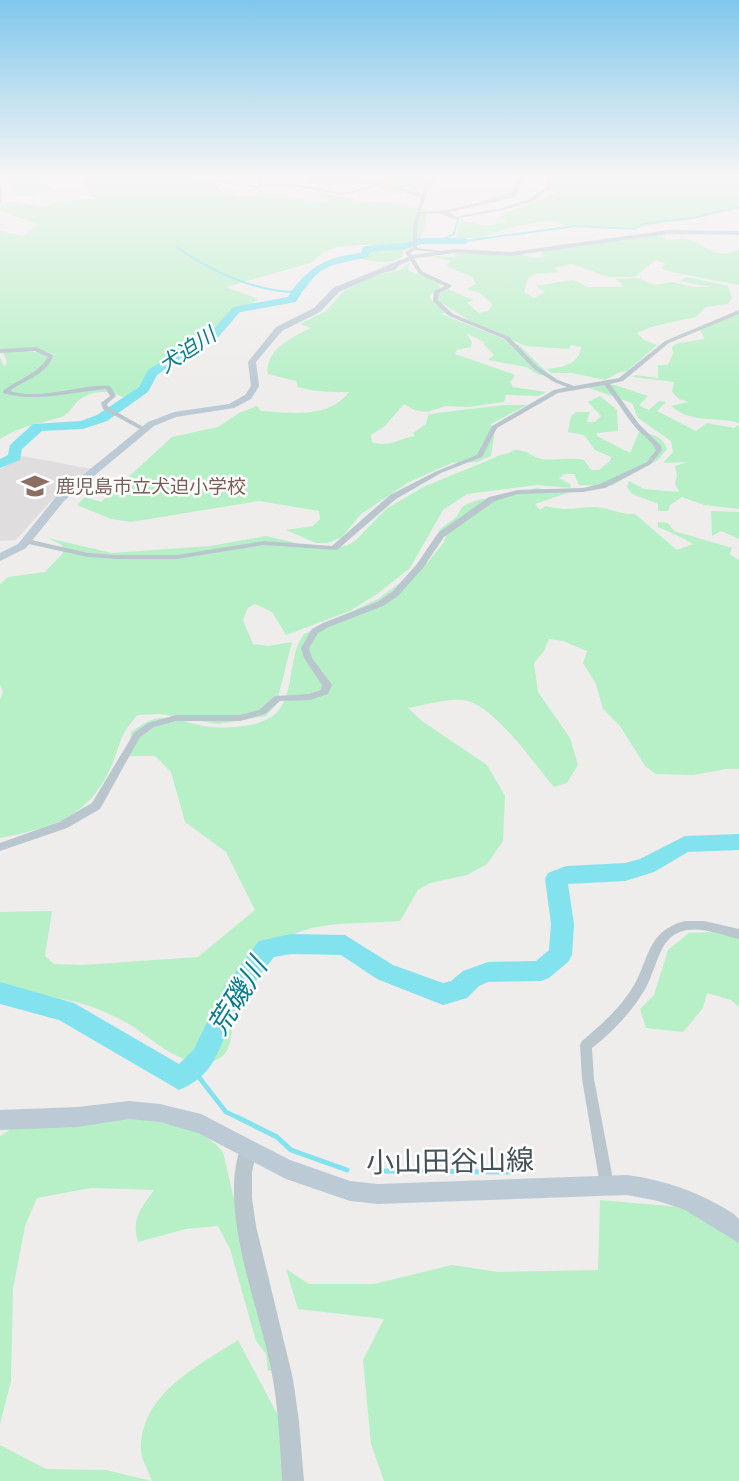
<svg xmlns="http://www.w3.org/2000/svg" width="739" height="1481" font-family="Inter,'Noto Sans JP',sans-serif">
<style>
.education{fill:#e0ddde}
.green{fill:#b7f0c7}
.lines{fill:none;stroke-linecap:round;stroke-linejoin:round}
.stream-far2{stroke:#82e3ef;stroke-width:2}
.stream-far1{stroke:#82e3ef;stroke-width:4.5}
.stream{stroke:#82e3ef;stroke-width:5}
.river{fill:#82e3ef;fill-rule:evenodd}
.minor{fill:#b9c6cd;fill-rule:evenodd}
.tertiary{fill:#b9c6cd;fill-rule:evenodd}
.secondary{fill:#bbcad4;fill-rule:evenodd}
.labels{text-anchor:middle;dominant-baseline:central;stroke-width:5;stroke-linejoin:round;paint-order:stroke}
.far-education-label{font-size:19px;fill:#785e54;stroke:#fff;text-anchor:start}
.far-water-label{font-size:21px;font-style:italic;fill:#087e8c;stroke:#fff}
.near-water-label{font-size:28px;font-style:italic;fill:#087e8c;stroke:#fff}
.near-street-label{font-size:28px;fill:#44525a;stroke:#fff}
</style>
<rect width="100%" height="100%" fill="#efecec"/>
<path class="education" d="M22,456l70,13 -43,34 -33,37 -16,1v-72z"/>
<g class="green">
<path d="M8,178h37l5,9 4,2 -20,7 -22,-1z"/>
<path d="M81,178h105l32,5 -4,1c11,14 28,14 44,11l-2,-4 5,-2 4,4h23v4c14,1 24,5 38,5l3,-4 -11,-1 7,-4 39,9 35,2 28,6 -3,21 -5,9 -16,11 -1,6c-16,9 -34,4 -51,-1l12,-3 9,-9 -35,3 -13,5 -13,11 -85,24 32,12 -52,40 -26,6c-6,11 -15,13 -25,21 -12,11 -15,25 -30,33 -12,-10 -35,-9 -47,2 -7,7 -9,14 -20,17 -22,6 -39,9 -58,21v-82l4,10 3,-5 -4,-10 17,-2 36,5 -21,-7 -35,1v-118l23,5 15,-11 -38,-15v-5l8,-4 36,6 17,-6 33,-2z"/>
<path d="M311,178h123l-2,9 -29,1 2,3 -4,3 -37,-11 -47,4 3,-3 -13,-1z"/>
<path d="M546,178h193v30l-105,20 -66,-2 -19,-6 -42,8 -25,10h-27l6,-18 25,6 22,-4 -9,-4 2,-3 55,-22 -11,-8z"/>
<path d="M661,235l6,5c6,0 13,-2 18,-1 22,3 24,22 54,11v35l-68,-13 -10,-4 5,-4 -11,-4 -20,17h-27l-36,-13 -18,4 5,4 -23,2 -8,4 -4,14 10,6 11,-6 -9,-6 37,-6 15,7h34l1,-2 -7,-6 22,-1 17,7 17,-3 21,5h19l-33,-6 8,-4 41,9 4,12 -4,6 -22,3 -10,10 -42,9 -17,7 7,7 13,5 -30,26 -7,1 -15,8 -33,-7h-21l-4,-4c15,-2 32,-4 34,-22l-10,-2 -2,4 -43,-3 -51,-22 -35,-22 -4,-7 11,-6 27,11 -7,3 12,10 9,-2 5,-6 -13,-12 -13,-4 9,-5 -4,-7 -26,-11 5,-5 -20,-5 23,1 3,-1 -3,-2c21,-1 44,-2 64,0 12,2 15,6 28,2l-5,-2 1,-3z"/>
<path d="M410,262l-2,8c9,6 21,5 31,11l1,8 -11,7 2,4 16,12 -6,2 78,31 32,31 -12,-1 -13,-8 -38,-7 6,-5 -9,-9 -1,-4 -18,-9 6,9 -1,5 -14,3 -2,4 58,20 2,2 -5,6 3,5 33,5 -7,4 -33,-1 -2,7 -36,5 -22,-1 -19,6 -13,-2 -10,-6 -19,22 -14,9 1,7c17,6 26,-3 43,-6l-2,-3 13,-9 2,-9 9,-2 67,-8h23l-36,19 3,13 -3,19 -14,6 -25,1 -43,19 -48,32 -19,23 -14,6h-12l-30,-13 27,-4 7,-7 -1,-8 -60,-10 -128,21 -20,-3 -34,-14 8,-8 16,5 71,-65 46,-10 21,-14 18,-7 4,5c29,2 68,8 88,-19 -20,0 -32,0 -51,-5l-2,-6 -28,-7c-4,-24 25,-37 43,-46l-11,-4 26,-13 18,-20 32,-16 25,-5z"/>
<path d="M739,313v110c-24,-7 -47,1 -68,-17l17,-4 -9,-3 -7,-7 2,-10 -41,-5 2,-2 23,3v-13h10l5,-11 -1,-7 6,-4 27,-4 -5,-9z"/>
<path d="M599,384l16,1 33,11 -9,9 10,5 10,-9 7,1 -9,9 39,20 11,-8 27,5 5,-3v84l-35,-4 -22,-8 -12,8 -2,6h-10v-7l-26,-10 -5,-7 2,-6 15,8 35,3 -4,-8 2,-9 -2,-9 12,-4 -24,1 10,-11 -2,-11 -33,-23 -6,-15 -46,-16z"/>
<path d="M600,396l17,14 1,21 -21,2v3l33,17 9,-21c12,1 24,4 28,17l-9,11 -47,26 -32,-1 -5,-11h-9l-6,4 11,6 1,4 -34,-3 -70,9 -24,16 -33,58 -33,26 -27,17 -64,24 -14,-23 -17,-8 -7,4 -5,12 10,24 15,2 24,-4 -16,63 -10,11 -48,8 -57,-10 -23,1c-19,19 -17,29 -27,52 -22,50 -59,61 -111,71v-139l3,-7 -3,-7v-101l8,-7 37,-5 18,-19 -1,-8 -14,-7 64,15 98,-7 56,-10 39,9 25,3 16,-2 9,-5 31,-32 37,-22 71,-29c7,-5 14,-3 20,-8 15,0 17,7 28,9 13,2 26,-2 42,1l7,10h8l11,-9 1,-4 -16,-7 -11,-15 -16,-3 3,-16 5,-4h14l-3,10h8l6,-6 -13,-14z"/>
<path d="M535,488l35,4 -35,12 5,6 6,-4c24,6 28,1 50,1 14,1 25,8 39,7l42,36 16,-6c-11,-7 -24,-12 -35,-17v-5l10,1 6,8 58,17 -2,6 9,6v209h-13l-33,6 -37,-1 -11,-8 -25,-40 -17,-17 -7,-25 -13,-21 4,-12 -24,-10 -14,-2 -5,12 -10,12 4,29 32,46 8,27 -11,18 -13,4c-20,-23 -60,-83 -91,-87 -17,-2 -38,5 -55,8l14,13 65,44 18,31 -2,45 -16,23 -20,11 -37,8 -12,7 -18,31c-34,3 -87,-1 -115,18 -14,10 -48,44 -51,61 -5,20 6,58 -26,62 -30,4 -56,-24 -79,-38 -11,-6 -23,-12 -34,-16 -30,-11 -63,-14 -95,-13v-83l52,-1 -7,45 9,8 28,1 116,-8 57,-47 -29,-58 -41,-30 -14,-50 -16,-16h-26l2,-24c9,-6 18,-13 29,-14 18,-1 35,8 53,9 19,2 54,-1 66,-17 16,-21 9,-55 25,-76l74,-35 50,-37 16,-20 2,-6 -8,-4c5,-7 12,-9 17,-14 4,-4 5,-10 10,-13 17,-10 47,-6 70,-17z"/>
<path d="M711,511l28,1v27l-18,-8 -9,5z"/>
<path d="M739,931v76l-8,-7 -24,-7 -4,15 -20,24 -37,-4 -6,-19 14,-14 14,-45 21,-17z"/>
<path d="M136,1117c30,5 67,10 87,35l51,217 -6,2 -2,-17 -10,-13 -26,-92 -12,-23 -32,3 -48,13c-7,-24 3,-33 16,-52l-63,-2 -54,10 -12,28 -12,63 -2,92 -11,43v-288l11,-7z"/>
<path d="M600,1200l127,11 12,11v259h-355l-13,-37 -8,-84 21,-41 -86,-10 -12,-40 23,15h65l78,-19 46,7 100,-2z"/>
<path d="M238,1340l44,83 18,58h-300v-36l46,24 60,1 46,11c-3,-10 -11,-21 -11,-31 -1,-56 57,-84 97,-110z"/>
</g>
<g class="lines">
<g class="stream-far2">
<path d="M483,202l30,-10 4,-14"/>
<path d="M440,241l14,-7 4,-15 -10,-6v-3"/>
<path d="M465,241l110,-15 60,3 8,-5 50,-6 46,-11"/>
<path d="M178,248c33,23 77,44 118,44"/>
</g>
<path class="stream-far1" d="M194,1071l32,41 15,7"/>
<g class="stream">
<path d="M237,1117l40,20 14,13 56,20"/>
<path d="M385,1171l129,1"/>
</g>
<g class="river">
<path d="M421,238h44l5,3 -5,3h-43l-17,5 -35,3 -2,5c-43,10 -47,6 -72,45l-56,10 -26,30 -28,8 -6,9 -23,16 -9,17 -41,29 -24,8 -41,2 -20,18 -2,11 -20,8v-9l8,-4 2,-10 23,-21 48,-3 16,-6 42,-28 9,-17 24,-15 6,-9 28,-8 27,-31 55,-10c19,-30 38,-40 73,-44l2,-6 3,-1 38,-3z"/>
<path d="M739,834v16l-51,2 -34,20 -29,9 -57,3 6,40 -2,31 -4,7 -19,16 -8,3 -53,1 -9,4 -12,12 -24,7 -66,-26 -36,-24 -50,-1 -17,3c-13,17 -27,34 -37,53 -19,34 -18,64 -58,80l-120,-70 -59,-16v-22l74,21 105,61 15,-15 30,-62 35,-46 32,-7 54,1 48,30 50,18 8,-2 12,-10 25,-9 48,-1 13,-11 2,-26 -6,-45 3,-6 18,-7 59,-3 15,-4 45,-23z"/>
</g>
<g class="minor">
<path d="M192,178h9l55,8 3,-2 -2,-6h4l2,6h31l50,9 32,-9 -21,-6h6l61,16 5,-16h4l-1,7 -10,27 22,-1 70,-16 7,-17h4l-7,19 -70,16 9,4 47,-9 28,-9 18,-13 -3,-8h4l3,8 -18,15 -31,9 -49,9 -14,-6 -20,1 -3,18v16l33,4 -2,1 -33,-3 -5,3 13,19 28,13v2l-12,6 -1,7 15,14 56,23 29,30 20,13 16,6 45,-8 46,-37 74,-31v4l-70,29 -46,38 -13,3 29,40 22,22 1,4 -11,14 -46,24 -22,4 -65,2 -23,7 -51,36 -21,31 -25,28 -15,10 -54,21 -11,6 -9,15 3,10 20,27 -4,9 -18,6 -30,1 -15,13 -25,7h-64l-22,6 -14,10 -40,72 -33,19 -67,23v-8l59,-21 33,-19 42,-70 14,-10 28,-8h64l19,-5 16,-14 34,-2 12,-4 1,-5 -18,-27 -3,-10 11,-19 11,-6 54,-21 15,-10 25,-28 21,-31 51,-36 29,-7 65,-2 17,-4 47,-22 9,-12c-5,-10 -13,-14 -20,-22 -12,-14 -20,-30 -32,-43l-46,8 -61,35 -15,29 -41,16 -45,26 -59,51 -73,-5 -87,14h-61l-28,-2 -64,-14v-4h3l61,14 28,2h61l87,-14 68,5 58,-51 47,-24 40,-16 15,-29 62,-36 13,-3 -13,-5 -20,-13 -29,-30 -56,-23 -16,-15 1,-10 11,-5 -26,-12 -14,-22 8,-4v-22l8,-29 -41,-12 -36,10 -50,-9h-33l-4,2z"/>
<path d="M0,187l2,1v14l-2,1z"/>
<path d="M399,260l4,1 -8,9 -21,5 -3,-2 20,-5z"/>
<path d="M36,347l17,8c-4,19 -29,25 -43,36 33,10 67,-7 100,-5l6,10 -9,8 1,3 37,21v2h-4l-38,-21 -2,-6 9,-7 -4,-7c-35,3 -69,14 -103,4v-2c15,-12 35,-17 45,-34l-13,-6 -35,2v-4z"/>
<path d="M685,921h19l35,8v10c-18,-4 -41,-14 -59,-7 -19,7 -22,29 -29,44 -3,9 -8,17 -13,24 -13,19 -28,34 -46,48l2,31 20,106 -2,5 -5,2 -5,-2 -2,-5 -18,-106 -2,-34 2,-4c18,-15 36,-31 49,-51 19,-28 14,-59 54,-69z"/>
</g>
<path class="tertiary" d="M248,1141l6,3 3,6 -5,22v26l4,28 37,153 6,43 5,59h-22c-2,-39 -4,-79 -12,-117 -13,-62 -53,-160 -28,-220z"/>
<g class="secondary">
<path d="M669,230l70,1v4l-70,-1 -159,22 -55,-3 -39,5 -77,34 -19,20 -38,19 -26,31 3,24 -8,13 -17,9 -58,9 -22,9 -90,75 -38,47 -26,13v-8l18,-9 38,-47 92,-75 26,-10 55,-8 16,-9 6,-9 -3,-24 28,-35 38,-19 19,-20 80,-33 42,-6 55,3z"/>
<path d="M129,1101l31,3 41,10 89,46 60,21 28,3 249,-9c39,5 74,18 107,39l5,5v24l-56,-34 -25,-8 -31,-6 -249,9 -28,-3 -64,-22 -88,-46 -38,-11 -31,-3 -52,8 -77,3v-20l77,-3z"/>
</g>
</g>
<linearGradient id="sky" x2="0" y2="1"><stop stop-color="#7fc7eb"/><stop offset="0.46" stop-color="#f8f6f6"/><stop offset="1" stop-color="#f8f6f6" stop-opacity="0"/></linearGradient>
<rect width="739" height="385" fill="url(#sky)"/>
<defs>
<symbol id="school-bare" viewBox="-9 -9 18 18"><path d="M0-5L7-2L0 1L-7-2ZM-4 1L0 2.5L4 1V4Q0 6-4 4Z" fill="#8d6e63" stroke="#fff" stroke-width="2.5" paint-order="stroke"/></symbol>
</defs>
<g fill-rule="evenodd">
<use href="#school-bare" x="16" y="467" width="38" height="38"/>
</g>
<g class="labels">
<g class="far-education-label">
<text x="56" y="486">鹿児島市立犬迫小学校</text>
</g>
<g class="far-water-label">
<text transform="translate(187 350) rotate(-34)">犬迫川</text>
</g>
<g class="near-water-label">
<text transform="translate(237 996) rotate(-58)">荒磯川</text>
</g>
<g class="near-street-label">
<text transform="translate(450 1161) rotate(-1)">小山田谷山線</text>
</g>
</g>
</svg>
